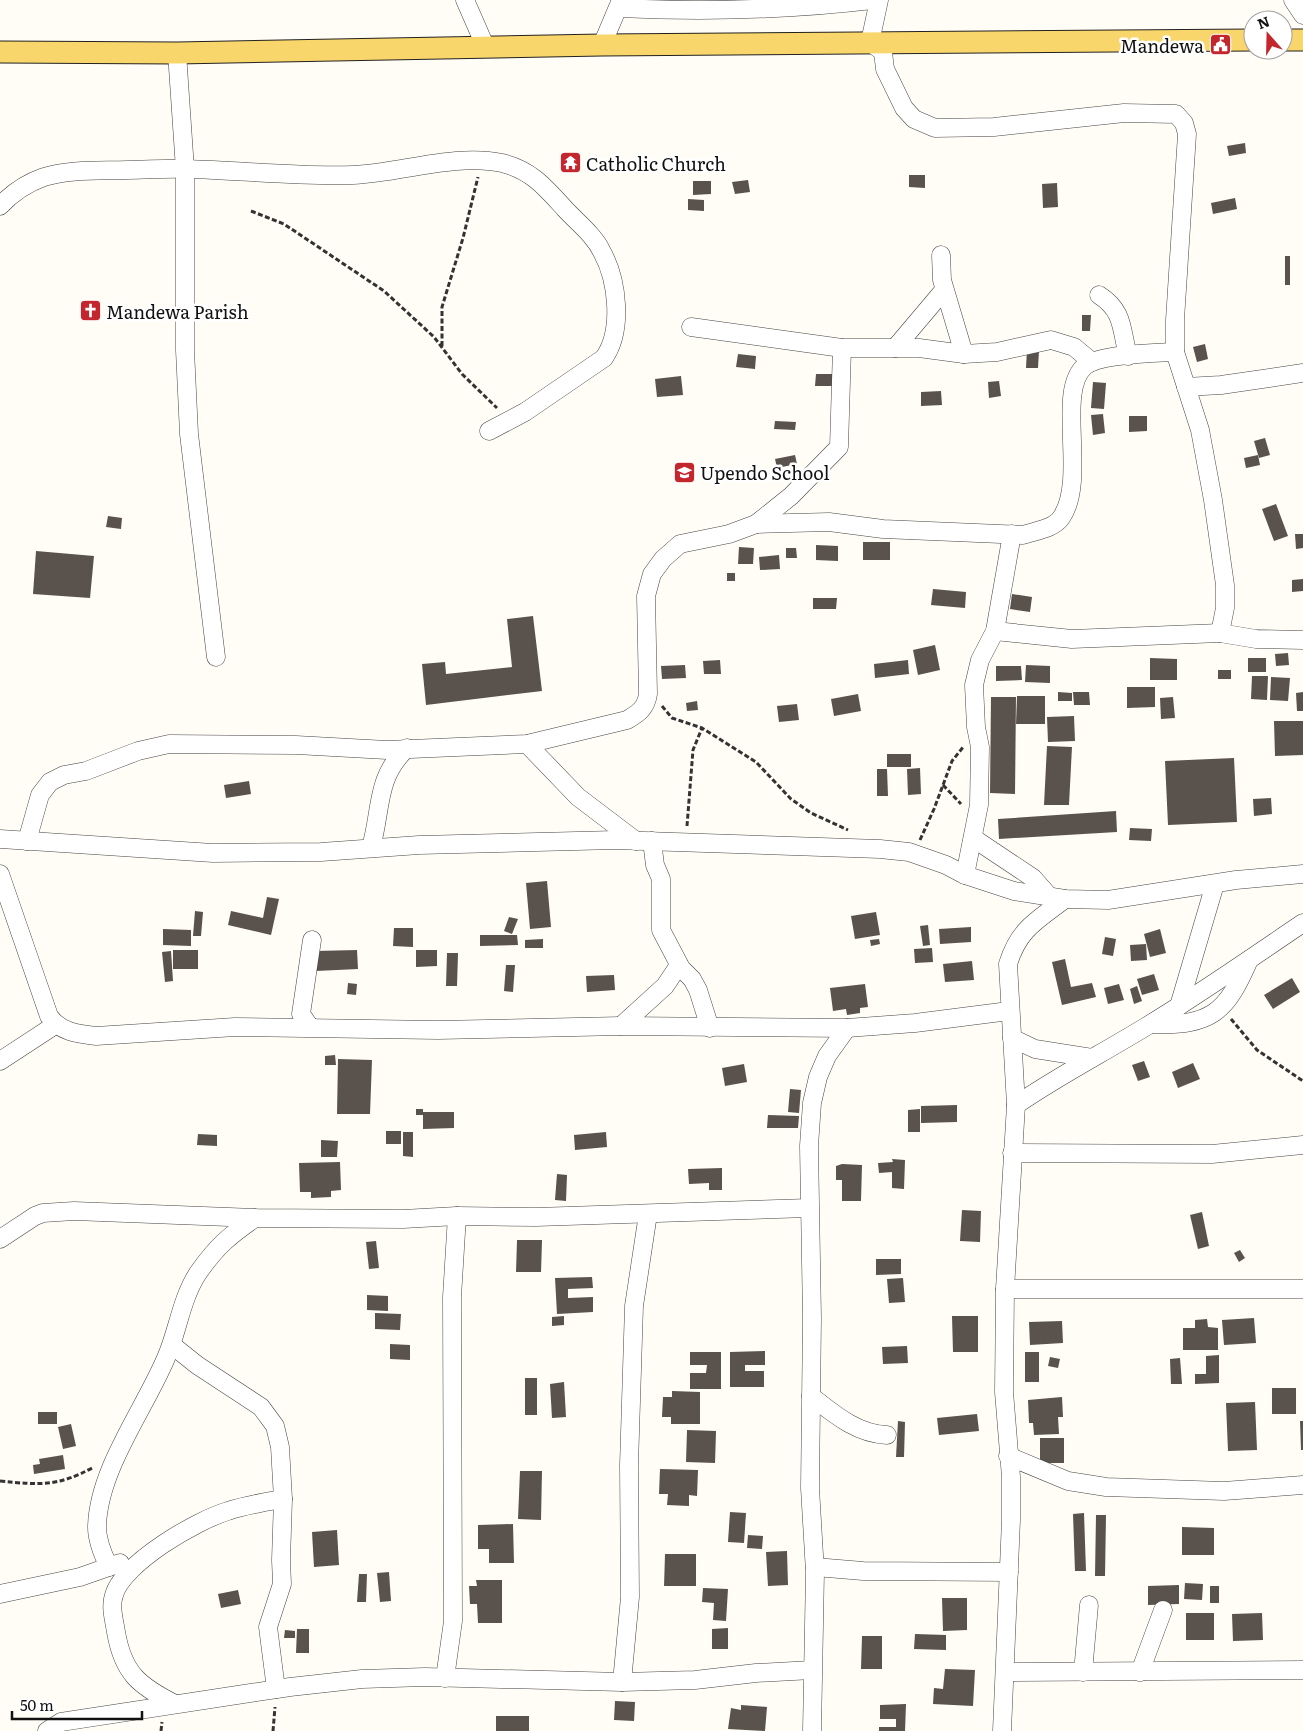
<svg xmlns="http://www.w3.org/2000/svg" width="1303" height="1731" font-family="Literata,serif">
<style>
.building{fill:#5a524d}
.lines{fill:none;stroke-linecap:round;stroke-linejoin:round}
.minor-casing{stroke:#444;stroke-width:19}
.major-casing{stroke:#222;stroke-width:23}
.path{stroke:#333;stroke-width:3;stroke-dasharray:5 2.5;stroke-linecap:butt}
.minor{stroke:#fff;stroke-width:18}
.major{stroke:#f9d66b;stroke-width:21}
.labels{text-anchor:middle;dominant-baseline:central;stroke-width:5;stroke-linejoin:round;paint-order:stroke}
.poi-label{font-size:18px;fill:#111;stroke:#fff;text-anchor:start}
</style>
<rect width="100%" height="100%" fill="#fffdf5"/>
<g class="building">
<path d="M1245,143l1,10 -17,3 -2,-10z"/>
<path d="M909,175h16v13l-16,-1z"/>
<path d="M748,180l2,12 -15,2 -3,-12z"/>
<path d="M693,181h18v13l-18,1z"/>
<path d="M1057,183l1,24 -15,1 -1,-24z"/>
<path d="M1235,198l2,11 -24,5 -2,-11z"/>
<path d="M688,199l16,1v11l-16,-1z"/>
<rect x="1285" y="256" width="5" height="29"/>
<path d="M1082,315h9l-1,16h-8z"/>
<path d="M1205,344l3,15 -11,3 -4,-15z"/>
<path d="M1027,349l12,1 -1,18h-12z"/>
<path d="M738,354l18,2 -1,13 -19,-2z"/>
<path d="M816,374h18v12h-19z"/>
<path d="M681,376l2,19 -26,2 -2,-18z"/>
<path d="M999,381l2,15 -12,2 -1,-16z"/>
<path d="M1093,382l13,1 -2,26 -13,-1z"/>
<path d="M941,391l1,14 -21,1v-14z"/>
<path d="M1103,414l2,19 -12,2 -2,-20z"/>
<path d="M1129,416h18v15l-18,1z"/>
<path d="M775,421l21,1 -1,8 -21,-1z"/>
<path d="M1265,438l5,17 -11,3 -5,-17z"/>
<path d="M795,455l2,9 -20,4 -2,-9z"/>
<path d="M1258,455l2,10 -14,3 -2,-10z"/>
<path d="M1276,504l12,32 -14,5 -12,-32z"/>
<path d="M108,516l14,2 -1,11 -15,-2z"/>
<path d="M1295,534h8v14l-7,1z"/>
<rect x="863" y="542" width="27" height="18"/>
<path d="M816,545l22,1v15l-22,-1z"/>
<path d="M739,547l15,1 -1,16h-15z"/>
<path d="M786,548h10l1,10h-11z"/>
<path d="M36,551l58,5 -4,42 -57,-4z"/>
<path d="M779,555l1,14 -20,1 -1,-13z"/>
<rect x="727" y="573" width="8" height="8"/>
<path d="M1303,579v12l-11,1v-12z"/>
<path d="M933,589l33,3 -1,16 -34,-3z"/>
<path d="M1012,594l20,3 -2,15 -20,-3z"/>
<path d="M813,598h24l-1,11h-23z"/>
<path d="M533,616l9,75 -116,14 -4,-41 23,-2 1,12 66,-7 -5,-48z"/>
<path d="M935,645l5,25 -22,5 -5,-25z"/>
<path d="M1288,653l1,12 -13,1 -1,-12z"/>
<path d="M1150,658l27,1v21h-27z"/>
<rect x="1248" y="658" width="18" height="14"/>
<path d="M720,660l1,14h-17l-1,-13z"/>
<path d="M908,660l1,14 -34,4 -1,-14z"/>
<path d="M685,665l1,13 -24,1 -1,-13z"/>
<path d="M1026,665l24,1v17l-25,-1z"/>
<path d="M996,666h25l1,14 -26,1z"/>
<rect x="1218" y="670" width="13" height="9"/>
<path d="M1252,676h16l-1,24 -16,-1z"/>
<path d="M1271,677l19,1 -2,23 -18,-1z"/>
<path d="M1127,687h28v20l-28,1z"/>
<path d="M1058,692l14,1v8h-14z"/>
<path d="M1073,692h16l1,13h-16z"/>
<path d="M1303,692v19h-6l-1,-18z"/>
<path d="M858,694l3,17 -27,5 -3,-17z"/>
<path d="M1017,696h28v28h-29z"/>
<path d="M991,697h25l-1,97 -25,-1z"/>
<path d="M1173,697l2,21 -14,1 -1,-21z"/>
<path d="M697,701l1,9 -11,1 -1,-8z"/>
<path d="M797,704l2,16 -20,2 -2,-16z"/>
<path d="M1074,716l1,25 -27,1 -1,-25z"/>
<path d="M1274,721h29v34l-28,1z"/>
<path d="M1047,746l25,1 -3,58h-25z"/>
<rect x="887" y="754" width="24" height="13"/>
<path d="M1234,758l3,64 -69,3 -3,-64z"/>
<path d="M920,768l1,26 -13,1 -1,-26z"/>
<path d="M877,769h10l1,27h-11z"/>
<path d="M249,781l2,13 -25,4 -2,-13z"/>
<path d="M1271,798l1,16 -18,2 -1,-17z"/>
<path d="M1116,811l1,21 -118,7 -1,-20z"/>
<path d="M1130,828l22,1 -1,12 -22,-1z"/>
<path d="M547,881l4,46 -21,2 -4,-46z"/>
<path d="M267,897l12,2 -8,36 -43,-10 3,-14 32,7z"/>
<path d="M195,911l8,1 -2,24h-8z"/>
<path d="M876,912l4,23 -25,4 -4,-23z"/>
<path d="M509,917l9,2 -6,15 -8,-3z"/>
<path d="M928,925l2,20 -7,1 -3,-20z"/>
<path d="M971,927v15l-31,2 -1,-15z"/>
<path d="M394,928h19v19l-20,-1z"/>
<path d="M163,929l28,1v16l-28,-1z"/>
<path d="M1160,929l6,24 -16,4 -6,-23z"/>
<path d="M480,935h37l1,10 -38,1z"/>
<path d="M1105,937l11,2 -3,17 -11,-2z"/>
<path d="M543,939v9h-18v-8z"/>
<path d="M879,939l1,5 -9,2 -1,-6z"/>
<path d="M1146,944l1,16 -16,1 -1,-16z"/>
<path d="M932,948l1,14 -18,1 -1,-14z"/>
<rect x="173" y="950" width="25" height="19"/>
<path d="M357,950l1,19 -42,2 -1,-20z"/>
<path d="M416,950h21v16l-21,1z"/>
<path d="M171,951l2,30 -8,1 -3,-30z"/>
<path d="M447,953h11l-1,33h-11z"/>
<path d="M1065,959l6,28 21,-4 4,14 -34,8 -10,-43z"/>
<path d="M972,961l2,19 -29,2 -2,-18z"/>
<path d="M506,965h9l-2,27 -9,-1z"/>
<path d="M1154,974l5,16 -17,5 -5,-16z"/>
<path d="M614,975l1,15 -28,2 -1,-16z"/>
<path d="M1292,978l8,14 -27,17 -9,-14z"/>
<path d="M348,983l9,1 -1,11 -9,-1z"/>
<path d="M865,984l3,23 -8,1v5l-13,2 -1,-6 -13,2 -3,-23z"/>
<path d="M1119,984l5,16 -16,4 -4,-16z"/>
<path d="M1137,986l5,15 -8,3 -4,-15z"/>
<path d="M335,1055l1,10h-11v-9z"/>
<path d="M338,1059l34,1 -2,54h-33z"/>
<path d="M1144,1061l6,16 -12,4 -6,-16z"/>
<path d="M1193,1063l7,16 -22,9 -6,-16z"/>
<path d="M744,1064l3,18 -22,4 -3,-18z"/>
<path d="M790,1089l11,1 -2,23 -11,-1z"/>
<path d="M957,1105v17l-36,1v-17z"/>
<path d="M416,1109h7v3h31v16l-31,1v-14h-7z"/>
<path d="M920,1109v23h-12v-22z"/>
<path d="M768,1115l31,1 -1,12h-31z"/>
<rect x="386" y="1131" width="15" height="13"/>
<path d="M403,1132h10v25l-10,-1z"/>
<path d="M606,1132l1,15 -32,3 -1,-15z"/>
<path d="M198,1134l19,1v11l-20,-1z"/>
<path d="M321,1140l17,1 -1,16h-16z"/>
<path d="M892,1159l13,1 -1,29 -12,-1v-16l-13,1 -1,-10 15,-1z"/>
<path d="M340,1162l1,28 -10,1v6l-20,1v-6h-11l-1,-29z"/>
<path d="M842,1164l20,1 -1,36h-19v-21h-6v-14z"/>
<path d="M722,1168v22h-13v-7l-20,1 -1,-15z"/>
<path d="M557,1174l10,1 -1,26 -11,-1z"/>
<path d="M962,1210l19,1 -1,31 -20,-1z"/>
<path d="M1202,1212l7,34 -11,3 -8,-34z"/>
<path d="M517,1240h25l-1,32h-25z"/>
<path d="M376,1241l3,27 -10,1 -3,-27z"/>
<path d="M1240,1250l5,8 -6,4 -5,-9z"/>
<path d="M876,1259h25v15l-25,1z"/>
<path d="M592,1277l1,11 -25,1v9l25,-1v15l-36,2 -2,-36z"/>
<path d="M903,1278l2,24 -16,1 -2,-24z"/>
<path d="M367,1295l21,1v15l-21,-1z"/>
<path d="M375,1313l26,1 -1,16 -25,-1z"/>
<path d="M564,1316v9l-12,1v-9z"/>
<path d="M952,1316h26v36h-25z"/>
<path d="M1254,1318l2,25 -32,2 -2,-25z"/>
<path d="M1207,1319l1,8 10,1v22h-35v-22h12v-8z"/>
<path d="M1062,1321l1,22 -33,2 -1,-23z"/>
<path d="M390,1344l20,1v15l-20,-1z"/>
<path d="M907,1346l1,17 -25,1 -1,-17z"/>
<path d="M765,1351v14h-20v6h19v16h-34v-35z"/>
<path d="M690,1352h31v37h-31v-16h16l1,-8h-17z"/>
<rect x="1025" y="1352" width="14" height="30"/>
<path d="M1219,1355v28l-24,1v-10h11v-18z"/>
<path d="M1050,1357l10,2 -2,9 -10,-2z"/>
<path d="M1180,1358l2,26h-11l-1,-25z"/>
<rect x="525" y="1378" width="12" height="37"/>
<path d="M564,1382l2,35 -14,1 -2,-34z"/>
<rect x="1272" y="1388" width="24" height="26"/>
<path d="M672,1391l28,1v32h-29v-7h-9l1,-20h9z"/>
<path d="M1062,1397l1,20h-5l1,17 -25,1 -1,-12h-4l-1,-23z"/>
<path d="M1255,1402l2,48 -29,1 -2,-48z"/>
<rect x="38" y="1412" width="19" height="12"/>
<path d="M977,1414l2,17 -40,4 -2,-17z"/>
<path d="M898,1421l7,1 -1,35h-8z"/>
<path d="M1300,1421h3v29h-2z"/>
<path d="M71,1424l5,22 -13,3 -5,-22z"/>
<path d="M687,1430l29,1 -1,32 -29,-1z"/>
<rect x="1040" y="1438" width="24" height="25"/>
<path d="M63,1455l2,14 -31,5 -1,-9 7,-1 -1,-5z"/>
<path d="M660,1469l38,1 -1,26 -8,-1v11l-22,-1 1,-11h-9z"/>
<path d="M520,1471h22l-1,49 -23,-1z"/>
<path d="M730,1512l16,1 -2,30 -16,-1z"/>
<path d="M1084,1513l2,58h-11l-2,-57z"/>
<path d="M1096,1515h10l-1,61h-10z"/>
<path d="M513,1524l1,39h-25v-14h-11v-24z"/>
<path d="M1182,1527l32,1v27h-32z"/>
<path d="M337,1530l2,35 -25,2 -2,-35z"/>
<path d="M748,1535l15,1 -1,13 -15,-1z"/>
<path d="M787,1551l1,34 -20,1 -2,-34z"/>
<path d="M665,1554h31v32h-32z"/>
<path d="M389,1572l2,29 -11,1 -3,-29z"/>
<path d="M359,1574h8l-1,28h-9z"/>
<path d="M476,1580h26v43h-24l-1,-19h-7l-1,-18h8z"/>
<path d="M1185,1583l18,1 -1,16 -18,-1z"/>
<path d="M1179,1585v19l-31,1v-19z"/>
<rect x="1210" y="1586" width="9" height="17"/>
<path d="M703,1588l25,1 -2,32 -13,-1 1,-17 -12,-1z"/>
<path d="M238,1590l3,14 -20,4 -3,-14z"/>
<path d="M942,1598h25v32l-24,1z"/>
<rect x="1186" y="1613" width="28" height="27"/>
<path d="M1262,1613l1,27 -30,1 -1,-27z"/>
<path d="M728,1628v21h-16v-20z"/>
<path d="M297,1629h12v24h-13z"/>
<path d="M285,1630l10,1v7h-11z"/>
<path d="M915,1634l31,1v15l-32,-1z"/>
<path d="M862,1636h20v33h-21z"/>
<path d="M945,1669l30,1 -2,36 -40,-2 1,-16 9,1z"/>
<path d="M615,1701l20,1 -1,19 -20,-1z"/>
<path d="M906,1704l-1,27h-26v-4h17v-8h-16v-14z"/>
<path d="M741,1705l26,2 -2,24 -37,-2 3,-21 10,2z"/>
<rect x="496" y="1716" width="33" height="15"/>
</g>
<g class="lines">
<defs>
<g id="minor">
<path d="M465,0l21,48"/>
<path d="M879,0l-9,42 13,10 2,17 19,39 10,11 21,9 59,-1 130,-14 52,1 8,9 3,11 -12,186v32l25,78 13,70 12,85v23l-5,25"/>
<path d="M1293,0l10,15"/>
<path d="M619,8c85,4 169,2 253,-8"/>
<path d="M602,45l19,-45"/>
<path d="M177,53l8,116v181l4,84 27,223"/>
<path d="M0,206c12,-13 27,-23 44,-29 26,-8 56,-6 84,-7 19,0 38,-2 57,-1 56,1 112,8 168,6 47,-2 103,-22 149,-12 29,7 43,24 63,46 13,14 29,26 37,43 16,29 21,79 2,106l-79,54 -36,19"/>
<path d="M941,255l1,25 22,74"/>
<path d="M1099,295c25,16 22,34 29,61"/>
<path d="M691,327l151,21h77l45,6 33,-2 54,-12 23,7 18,15"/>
<path d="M895,348l49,-58"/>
<path d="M1186,387l35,-2 82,-12"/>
<path d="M756,524l73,-2 54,7 140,6c12,-4 30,-6 38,-17 27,-38 -6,-127 24,-152 15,-12 70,-13 90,-14"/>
<path d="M995,631l77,8 148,-6 36,6 47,1"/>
<path d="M527,744l51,53 58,44"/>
<path d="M973,838l60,40 15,17"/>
<path d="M0,839l213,14 108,-1 98,-7 196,-5 265,9 29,3 37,13 19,10 49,16 51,8 43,1 128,-20 67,-6"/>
<path d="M27,841l13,-46 10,-13 14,-7 22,-4 52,-20 31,-7 127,1 91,5 140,-6 100,-24c12,-7 19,-12 21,-26l-2,-98 6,-22 11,-15 17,-15 49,-10 27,-10 35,-28 48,-49 3,-99"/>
<path d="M652,841l3,24 6,14v51l20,38 11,11 6,11 12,38"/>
<path d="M371,847c11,-37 4,-69 36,-99"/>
<path d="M0,874l49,142c11,16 29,18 47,20l139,-9 203,3 183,-4 226,2 68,-5 94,-12"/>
<path d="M965,875l14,-70 1,-58 -4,-20 -2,-42 6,-25 15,-29 17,-97"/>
<path d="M1179,1006l36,-122"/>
<path d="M1152,1024c59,2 74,-11 97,-64"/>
<path d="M621,1026l44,-40 14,-21"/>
<path d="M310,1027l-9,-13 11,-74"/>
<path d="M1012,1038l23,11 57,9"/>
<path d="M0,1061l55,-36"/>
<path d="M1016,1105c42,-29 87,-52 131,-79 53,-32 104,-68 156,-103"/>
<path d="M1012,1153l200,1 91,-9"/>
<path d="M0,1239l35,-23 8,-3 31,-2 181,7 148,1 54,-3 79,1 273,-9"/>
<path d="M1005,1289h298"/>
<path d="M172,1345l25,20 64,42 14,19 5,21 3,52 -2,61 1,24 -14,43 8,62"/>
<path d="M811,1396c23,18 46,38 76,39"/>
<path d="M1008,1456l60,25 38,6 118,4 79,-6"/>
<path d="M109,1567c-6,-12 -12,-26 -12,-40 1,-57 47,-117 69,-169 12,-27 15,-59 32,-85 19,-27 31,-37 57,-55"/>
<path d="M815,1567l48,4 146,1"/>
<path d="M0,1594l80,-17 40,-14"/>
<path d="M1007,1672l296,-2"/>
<path d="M1083,1672l6,-67"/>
<path d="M1140,1672l23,-62"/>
<path d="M445,1678l8,-57 -1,-324 5,-81"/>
<path d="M622,1682l8,-85 -1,-132 5,-159 14,-92"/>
<path d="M175,1704c-36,-18 -52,-31 -59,-72 -2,-13 -6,-25 -2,-37 9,-32 83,-75 114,-84 18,-6 37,-9 55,-12"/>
<path d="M47,1731l14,-9 229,-35 72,-8 63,-2 197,5 73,-2 61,-7 56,-3"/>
<path d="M812,1731l3,-159 -5,-84 2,-170 -3,-172 3,-43 6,-26 9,-21 20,-28"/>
<path d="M1002,1731l9,-211v-43l-7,-85 1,-103 11,-184 -8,-141c11,-36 30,-44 57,-65"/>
</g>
<g id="major">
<path d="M1283,40h20"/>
<path d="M0,52l177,1 425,-8 651,-5"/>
</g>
</defs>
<use href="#minor" class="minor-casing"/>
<use href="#major" class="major-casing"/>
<g class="path">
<path d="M251,211l33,13 100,67 50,46 28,37 35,34"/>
<path d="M442,346v-39l21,-69 15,-61"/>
<path d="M662,706l10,12 30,10 54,34 35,37 20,14 37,17"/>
<path d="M943,785l18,19"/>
<path d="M687,826l6,-76 9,-22"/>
<path d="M920,840l14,-31 18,-48 12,-15"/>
<path d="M1231,1019l26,31 46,31"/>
<path d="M0,1481c40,4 57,6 94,-14"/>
<path d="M161,1731l1,-9"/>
<path d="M273,1731l2,-24"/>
</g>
<use href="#minor" class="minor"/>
<use href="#major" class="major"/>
</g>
<defs>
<symbol id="civic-square" viewBox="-11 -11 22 22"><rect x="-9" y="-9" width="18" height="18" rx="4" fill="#c4262e" stroke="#fff"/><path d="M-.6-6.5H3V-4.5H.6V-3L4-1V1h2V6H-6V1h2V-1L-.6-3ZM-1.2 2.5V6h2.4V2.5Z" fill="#fff"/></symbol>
<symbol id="temple-square" viewBox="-11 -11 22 22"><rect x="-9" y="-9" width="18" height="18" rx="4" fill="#c4262e" stroke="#fff"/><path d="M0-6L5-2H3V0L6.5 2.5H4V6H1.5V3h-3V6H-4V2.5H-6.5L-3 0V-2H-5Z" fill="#fff"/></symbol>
<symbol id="church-square" viewBox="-11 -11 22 22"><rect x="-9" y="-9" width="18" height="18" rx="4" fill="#c4262e" stroke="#fff"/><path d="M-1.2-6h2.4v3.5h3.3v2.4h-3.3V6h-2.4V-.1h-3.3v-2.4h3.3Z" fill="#fff"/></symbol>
<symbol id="school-square" viewBox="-11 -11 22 22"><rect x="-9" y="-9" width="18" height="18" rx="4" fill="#c4262e" stroke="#fff"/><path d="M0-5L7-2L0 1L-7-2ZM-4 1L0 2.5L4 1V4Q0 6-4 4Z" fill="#fff"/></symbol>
</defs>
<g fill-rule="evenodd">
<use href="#civic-square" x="1208" y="32" width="25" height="25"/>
<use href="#temple-square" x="558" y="150" width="25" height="25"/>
<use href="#church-square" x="78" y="298" width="25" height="25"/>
<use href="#school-square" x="672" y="460" width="25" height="25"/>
</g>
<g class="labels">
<g class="poi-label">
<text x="1204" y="45" text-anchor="end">Mandewa</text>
<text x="586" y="163">Catholic Church</text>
<text x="106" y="311">Mandewa Parish</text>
<text x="700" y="472">Upendo School</text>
</g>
</g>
<g transform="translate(1268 35) rotate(340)"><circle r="24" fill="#ffffff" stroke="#a0a0a0"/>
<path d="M0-4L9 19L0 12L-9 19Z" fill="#c4262e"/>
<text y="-8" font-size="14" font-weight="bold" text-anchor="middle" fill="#111111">N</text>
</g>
<path d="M12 1711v8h130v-8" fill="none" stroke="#111111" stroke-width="2.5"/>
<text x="20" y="1711" font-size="15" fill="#111111" stroke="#ffffff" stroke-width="4" paint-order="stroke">50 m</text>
</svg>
